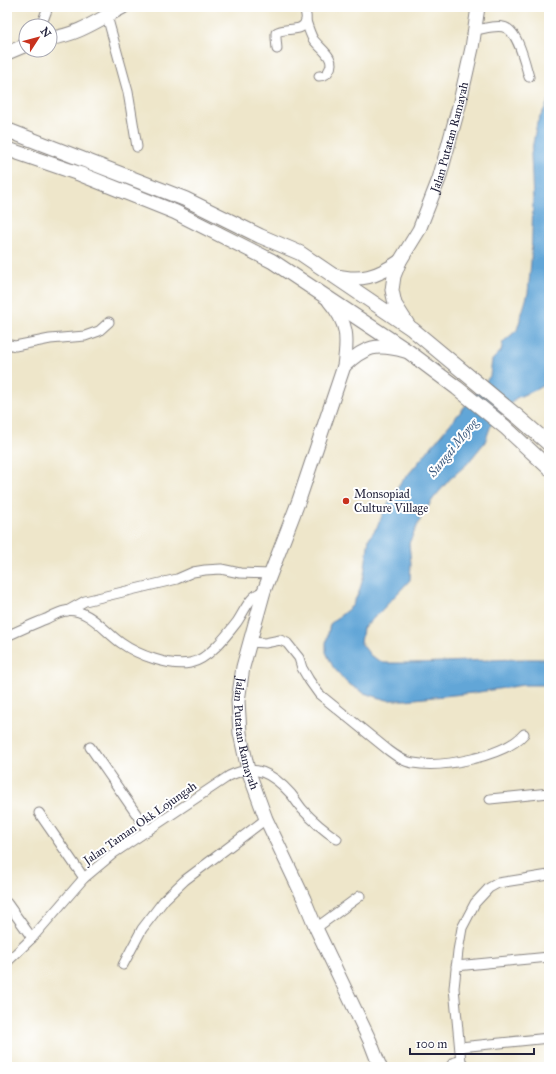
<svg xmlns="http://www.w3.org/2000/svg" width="556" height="1074" font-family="'IM FELL Great Primer',serif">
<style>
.water{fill:#62a6d7;stroke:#426489}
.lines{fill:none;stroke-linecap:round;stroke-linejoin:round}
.street-casing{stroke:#888482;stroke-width:11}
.secondary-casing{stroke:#888482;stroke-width:15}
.primary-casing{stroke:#888482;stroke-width:16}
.street{stroke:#fff;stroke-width:9}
.secondary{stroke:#fff;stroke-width:13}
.primary{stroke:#fff;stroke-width:14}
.poi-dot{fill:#c8321e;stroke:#fff;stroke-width:1.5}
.labels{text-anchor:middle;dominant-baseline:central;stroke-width:4;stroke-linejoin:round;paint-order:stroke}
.street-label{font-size:12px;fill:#22223b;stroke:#fff}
.poi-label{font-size:12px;fill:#22223b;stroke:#fff;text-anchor:start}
.water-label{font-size:13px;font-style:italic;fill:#3f5d81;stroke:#fff}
</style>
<rect width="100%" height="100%" fill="#fff"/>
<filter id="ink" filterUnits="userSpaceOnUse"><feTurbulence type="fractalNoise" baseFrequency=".025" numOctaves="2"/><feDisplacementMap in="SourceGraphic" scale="8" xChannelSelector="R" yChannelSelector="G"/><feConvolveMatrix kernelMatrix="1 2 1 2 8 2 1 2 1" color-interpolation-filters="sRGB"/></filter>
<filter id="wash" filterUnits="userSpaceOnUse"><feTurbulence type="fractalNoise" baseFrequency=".012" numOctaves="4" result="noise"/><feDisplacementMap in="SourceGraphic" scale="16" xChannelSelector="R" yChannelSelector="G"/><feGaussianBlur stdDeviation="0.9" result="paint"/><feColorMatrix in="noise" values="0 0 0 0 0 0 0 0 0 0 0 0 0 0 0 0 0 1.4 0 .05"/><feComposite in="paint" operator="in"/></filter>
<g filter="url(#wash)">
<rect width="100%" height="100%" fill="#eee6ca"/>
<path class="water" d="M549,100v282l-14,8 -19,8 -25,27 -6,17 -18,22 -17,15 -17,20 -12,19 -12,25 2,21 -1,16 -30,32 -17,16 -2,15 10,13 13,7c55,1 110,-5 165,-4v26h-26l-50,8 -68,7h-18l-23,-7 -17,-10 -14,-16 -7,-15v-9l4,-19 22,-18 7,-14 5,-17 5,-37 8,-11 10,-22 15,-24 5,-5 83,-100 2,-16 9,-9 2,-9 14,-12 11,-37 3,-31 2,-60 -2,-48 6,-31z"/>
</g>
<g filter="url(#ink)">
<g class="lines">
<defs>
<g id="street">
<path d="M107,16l21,76 9,55"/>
<path d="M306,21c2,6 4,13 7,18 6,9 24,19 16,31 -2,5 -5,6 -10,6"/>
<path d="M41,26l7,-19"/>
<path d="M475,30c8,-1 20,-5 28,-3 15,2 22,37 26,50"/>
<path d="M277,49l-1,-11v-5c7,-7 28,1 30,-13 1,-4 -1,-9 -2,-13"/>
<path d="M7,344l8,2 35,-7 35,-3 14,-5 10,-9"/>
<path d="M67,611l18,-10 92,-22 16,-7 12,-2 16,-1 19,4 30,1"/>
<path d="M7,636c13,-6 26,-12 39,-17 6,-3 13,-7 19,-8 23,-4 40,21 56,32 17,12 49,24 69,20 18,-3 37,-28 47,-41 8,-12 13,-27 27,-31"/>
<path d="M249,642l16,1 15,-3 7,3 12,15 3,10 7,12 10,14 69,56c8,6 16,12 25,13 29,5 91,-6 111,-29"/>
<path d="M90,747l58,84"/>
<path d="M490,799l59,-6"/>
<path d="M39,813l45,65"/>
<path d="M7,903l25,35"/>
<path d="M316,928l44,-32"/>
<path d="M7,962l25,-24 52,-60 30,-25 115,-77c26,-13 43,-3 62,18 4,5 7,10 11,15 10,11 23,22 35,30"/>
<path d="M123,965l19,-36 23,-30 20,-19 81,-61"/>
<path d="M456,966l93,-9"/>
<path d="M460,1047l89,-9"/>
<path d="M461,1062l-7,-74 4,-37 4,-23 13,-25 14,-15 9,-5 51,-8"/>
<path d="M450,1067l3,-4c5,-3 10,-1 12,4"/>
</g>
<g id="secondary">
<path d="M50,38c26,-2 50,-19 73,-31"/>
<path d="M7,53l19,-8"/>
<path d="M333,275c28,7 44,2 67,-14"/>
<path id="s1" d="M329,301c19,22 19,36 15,65l-45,134 -35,91 -21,76 -5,34 2,32 8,37 18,49 38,80 12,29 54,113 10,26"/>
<path id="s2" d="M409,326l-14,-22 -3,-14 2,-14 6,-15 19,-31 20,-51 20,-73 13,-58 6,-41"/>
<path d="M344,366c21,-20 33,-23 61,-15"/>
</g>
<g id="primary">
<path d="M7,130l178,69 75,37 40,17 112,76 106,88 31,27"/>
<path d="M7,149l73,25 95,38 97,49 137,91 48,36 48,39 44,41"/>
</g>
</defs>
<use href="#street" class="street-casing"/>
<use href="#secondary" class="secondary-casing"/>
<use href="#primary" class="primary-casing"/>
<use href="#street" class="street"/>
<use href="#secondary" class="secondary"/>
<use href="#primary" class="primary"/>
</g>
</g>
<circle class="poi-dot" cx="346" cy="501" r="4"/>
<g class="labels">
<g class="street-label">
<text stroke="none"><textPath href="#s2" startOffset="205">Jalan Putatan Ramayah</textPath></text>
<text stroke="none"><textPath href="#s1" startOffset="455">Jalan Putatan Ramayah</textPath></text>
<text transform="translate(140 823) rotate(-35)">Jalan Taman Okk Lojungah</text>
</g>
<g class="poi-label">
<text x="354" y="494">Monsopiad<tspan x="354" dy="14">Culture Village</tspan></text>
</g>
<g class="water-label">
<text transform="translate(453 448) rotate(-51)">Sungai Moyog</text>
</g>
</g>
<rect width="556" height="1074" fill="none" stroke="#fff" stroke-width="24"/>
<g transform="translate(38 38) rotate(54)"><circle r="19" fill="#ffffff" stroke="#a7a7b1"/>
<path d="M0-3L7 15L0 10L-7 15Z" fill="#c8321e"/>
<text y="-6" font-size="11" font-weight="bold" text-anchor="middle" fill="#22223b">N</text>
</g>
<path d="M410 1048v6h124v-6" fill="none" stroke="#22223b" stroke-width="2"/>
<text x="416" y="1048" font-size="12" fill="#22223b" stroke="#ffffff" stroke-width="3" paint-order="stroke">100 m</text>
</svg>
